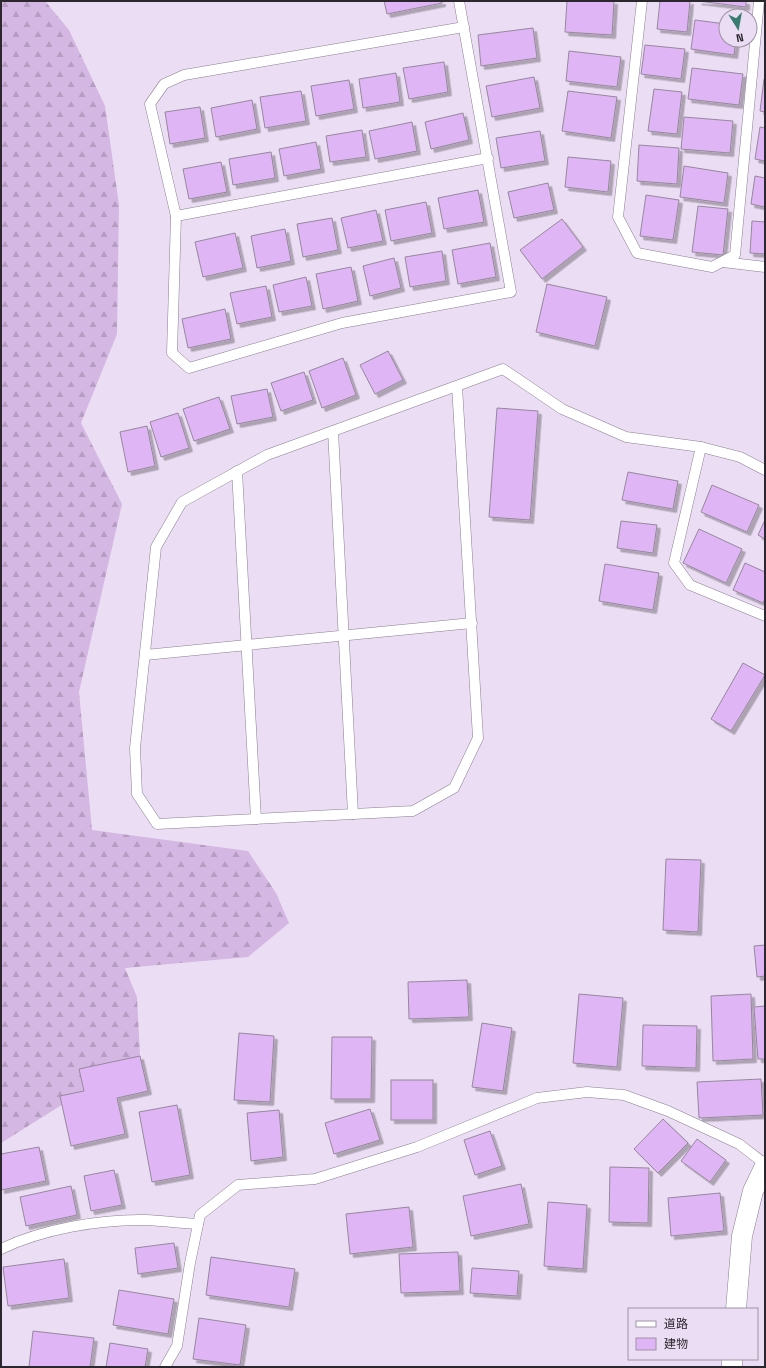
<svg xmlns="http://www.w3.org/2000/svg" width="766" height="1368" font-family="'Space Grotesk','Noto Sans JP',sans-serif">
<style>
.forest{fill:url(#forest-firs)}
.building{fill:#e0b5f5;stroke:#95889c;filter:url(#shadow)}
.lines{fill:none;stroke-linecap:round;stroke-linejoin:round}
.lane-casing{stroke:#8b7e92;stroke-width:11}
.street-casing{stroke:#8b7e92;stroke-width:21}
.lane{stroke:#fff;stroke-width:10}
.street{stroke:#fff;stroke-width:20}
</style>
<defs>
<pattern id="forest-firs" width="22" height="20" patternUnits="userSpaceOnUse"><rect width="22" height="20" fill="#d4b7e2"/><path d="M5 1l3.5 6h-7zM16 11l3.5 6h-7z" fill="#b69dc2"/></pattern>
<filter id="shadow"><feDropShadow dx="3.5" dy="3.5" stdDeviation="0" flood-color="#0004"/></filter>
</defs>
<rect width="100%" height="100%" fill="#ebddf3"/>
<path class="forest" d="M1,1h44l24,29 36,76 14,99 -2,129 -36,89 41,81 -43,188 13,138 156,21 28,42 13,30 -41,34 -123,11 12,29 3,59 -139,87z"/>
<g class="building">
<path d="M384,1h58v2l-55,11z"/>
<path d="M567,1h47l-2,34 -47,-3z"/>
<path d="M660,1h30l-3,31 -30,-3z"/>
<path d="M698,1h48v6z"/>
<path d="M695,20l31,4v16h10l-2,15 -43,-6z"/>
<path d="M533,28l4,30 -56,8 -3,-31z"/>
<path d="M645,45l40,4 -4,30 -40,-5z"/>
<path d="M569,51l52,6 -4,30 -51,-6z"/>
<path d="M444,62l4,30 -39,7 -6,-31z"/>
<path d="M692,68l51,6 -4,31 -51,-6z"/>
<path d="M396,73l4,29 -37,6 -4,-29z"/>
<path d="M534,77l6,31 -48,9 -6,-31z"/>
<path d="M764,79l1,1v32l-5,-1z"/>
<path d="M349,80l5,29 -38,7 -5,-30z"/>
<path d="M654,89l28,3 -5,42 -29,-3z"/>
<path d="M301,91l5,30 -41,7 -5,-31z"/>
<path d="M568,91l49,6 -6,41 -49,-7z"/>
<path d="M252,100l5,29 -41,8 -5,-29z"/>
<path d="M200,107l5,31 -35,6 -5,-32z"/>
<path d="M463,113l6,27 -38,9 -6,-27z"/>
<path d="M684,117l49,4 -3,32 -49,-4z"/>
<path d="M412,122l5,29 -42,8 -6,-28z"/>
<path d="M760,127l5,1v33l-10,-2z"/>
<path d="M362,130l4,27 -36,5 -4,-26z"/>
<path d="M540,131l5,30 -44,7 -5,-30z"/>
<path d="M316,142l5,27 -37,7 -5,-27z"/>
<path d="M639,145l40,3 -2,36 -40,-3z"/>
<path d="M271,152l4,26 -42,7 -4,-26z"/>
<path d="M568,157l43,4 -3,31 -43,-5z"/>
<path d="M221,162l6,30 -38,7 -6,-30z"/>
<path d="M684,166l44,7 -4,30 -44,-6z"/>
<path d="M755,176l10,2v29l-14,-3z"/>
<path d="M548,183l6,27 -40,8 -6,-26z"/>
<path d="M478,190l6,32 -40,7 -6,-31z"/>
<path d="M646,195l33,5 -6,40 -33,-4z"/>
<path d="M426,202l6,31 -41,8 -6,-31z"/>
<path d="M698,206l30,3 -5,46 -31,-3z"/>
<path d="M376,210l7,31 -35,7 -7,-30z"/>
<path d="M332,218l6,32 -35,7 -6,-33z"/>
<path d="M562,219l21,28 -41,32 -22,-29z"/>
<path d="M752,221l13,1v32l-15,-1z"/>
<path d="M285,229l6,32 -34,7 -6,-32z"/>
<path d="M235,233l8,35 -40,9 -8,-35z"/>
<path d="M490,243l6,34 -38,7 -6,-34z"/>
<path d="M442,251l4,30 -36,6 -5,-30z"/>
<path d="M394,258l7,30 -31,8 -7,-30z"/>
<path d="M351,267l7,34 -35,8 -7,-35z"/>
<path d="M306,277l6,29 -33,6 -6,-27z"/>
<path d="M547,284l60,13 -12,49 -59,-14z"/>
<path d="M266,286l6,31 -35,7 -7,-31z"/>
<path d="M225,309l6,30 -43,9 -6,-29z"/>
<path d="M388,351l15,29 -28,14 -15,-29z"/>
<path d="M343,358l13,37 -34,13 -13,-37z"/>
<path d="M304,372l9,28 -32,11 -10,-28z"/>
<path d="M267,389l6,28 -36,7 -6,-28z"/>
<path d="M219,397l11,32 -36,12 -11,-32z"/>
<path d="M497,408l41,3 -8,109 -41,-3z"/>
<path d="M178,413l11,35 -28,9 -11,-35z"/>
<path d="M147,426l8,40 -27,6 -8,-40z"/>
<path d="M628,472l50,9 -5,28 -51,-9z"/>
<path d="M712,485l47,20 -12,27 -46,-20z"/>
<path d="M765,520v19l-7,-4z"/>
<path d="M621,521l36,4 -4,28 -36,-5z"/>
<path d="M699,529l43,20 -16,34 -43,-20z"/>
<path d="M745,563l20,9v27l-2,4 -30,-13z"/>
<path d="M605,564l54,9 -6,37 -54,-9z"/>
<path d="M743,663l22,12 -34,56 -20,-12z"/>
<path d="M666,859l35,1 -3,72 -35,-2z"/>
<path d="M765,945v31l-8,1 -3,-31z"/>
<path d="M467,980l2,37 -60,2 -1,-37z"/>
<path d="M579,994l44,4 -6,69 -44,-4z"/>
<path d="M751,994l2,65 -40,2 -2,-65z"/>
<path d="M765,1006v53h-7l-4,-52z"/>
<path d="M482,1023l30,5 -9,63 -31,-4z"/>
<path d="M643,1025l54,1 -1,42 -54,-2z"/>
<path d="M239,1033l35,3 -4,66 -36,-2z"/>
<path d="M332,1037h40l-1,62h-40z"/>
<path d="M140,1056l8,35 -31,7 8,36 -54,12 -11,-50 24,-5 -5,-22z"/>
<path d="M761,1079l2,36 -64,3 -2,-36z"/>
<rect x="391" y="1080" width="42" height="40"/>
<path d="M177,1105l13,70 -38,7 -13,-70z"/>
<path d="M370,1109l10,31 -46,14 -9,-31z"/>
<path d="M279,1110l4,47 -32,4 -4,-48z"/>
<path d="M663,1119l25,24 -30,30 -24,-24z"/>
<path d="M490,1131l12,35 -27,9 -11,-35z"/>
<path d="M697,1139l29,21 -16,22 -29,-21z"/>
<path d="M39,1147l7,34 -45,9v-36z"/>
<path d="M610,1167l39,1 -1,55 -39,-1z"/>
<path d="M114,1170l8,35 -31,6 -7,-35z"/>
<path d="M521,1184l8,40 -58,12 -8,-40z"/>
<path d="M71,1186l6,29 -51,11 -6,-29z"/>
<path d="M720,1193l4,38 -53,5 -3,-38z"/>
<path d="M548,1202l39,3 -4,64 -39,-3z"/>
<path d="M409,1207l4,40 -63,7 -4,-40z"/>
<path d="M174,1243l4,25 -40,6 -3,-26z"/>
<path d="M458,1252l2,39 -59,2 -2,-39z"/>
<path d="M211,1257l84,12 -6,38 -83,-12z"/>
<path d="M64,1259l5,39 -61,8 -5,-39z"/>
<path d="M472,1268l47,3 -2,25 -47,-3z"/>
<path d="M119,1290l55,9 -6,35 -55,-9z"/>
<path d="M199,1318l47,7 -6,40 -47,-6z"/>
<path d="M33,1331l61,7 -4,29h-61z"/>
<path d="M110,1343l38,6 -3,18h-39z"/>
</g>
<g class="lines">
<defs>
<g id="lane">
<path d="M459,1l52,291 -169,31 -153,45 -17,-15 4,-137 312,-58"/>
<path d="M642,1l-24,216 19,36 75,14 23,-12 24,-254"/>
<path d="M176,216l-26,-112 14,-20 20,-9 280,-48"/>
<path d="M723,262l42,5"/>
<path d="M457,386l21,352 -24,50 -41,23 -256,13 -20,-30 -2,-46 21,-201 26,-45 85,-47 236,-86 59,40 64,28 75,10 39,10 25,13"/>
<path d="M333,431l20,383"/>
<path d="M701,447l-27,116 16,22 75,31"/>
<path d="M237,471l19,348"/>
<path d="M145,655l327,-32"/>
<path d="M1,1249c41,-20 100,-30 145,-29 17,1 35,3 52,4"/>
<path d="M165,1367l12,-21 13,-83 10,-48 38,-30 77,-6 102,-32 120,-49 50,-6 37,3 44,16 71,33 26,20"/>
</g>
<g id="street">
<path d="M736,1309l6,-73 11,-45 12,-25"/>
<path d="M732,1367v-8"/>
</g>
</defs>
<use href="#lane" class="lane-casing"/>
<use href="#street" class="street-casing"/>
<use href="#lane" class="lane"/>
<use href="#street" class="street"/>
</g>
<rect width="766" height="1368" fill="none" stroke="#2c272f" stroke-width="4"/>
<rect x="628" y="1308" width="130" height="52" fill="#ebddf3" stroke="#9f94a5"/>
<rect x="636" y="1321" width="20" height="6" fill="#ffffff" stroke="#9f94a5"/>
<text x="664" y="1328" font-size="12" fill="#2c272f">道路</text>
<rect x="636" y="1338" width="20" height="12" fill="#e0b5f5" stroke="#9f94a5"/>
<text x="664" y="1348" font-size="12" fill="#2c272f">建物</text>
<g transform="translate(738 28) rotate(169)"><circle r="19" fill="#ebddf3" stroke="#9f94a5"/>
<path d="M0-3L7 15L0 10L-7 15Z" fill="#387c71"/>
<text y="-6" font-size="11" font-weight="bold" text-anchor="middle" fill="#2c272f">N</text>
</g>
</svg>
